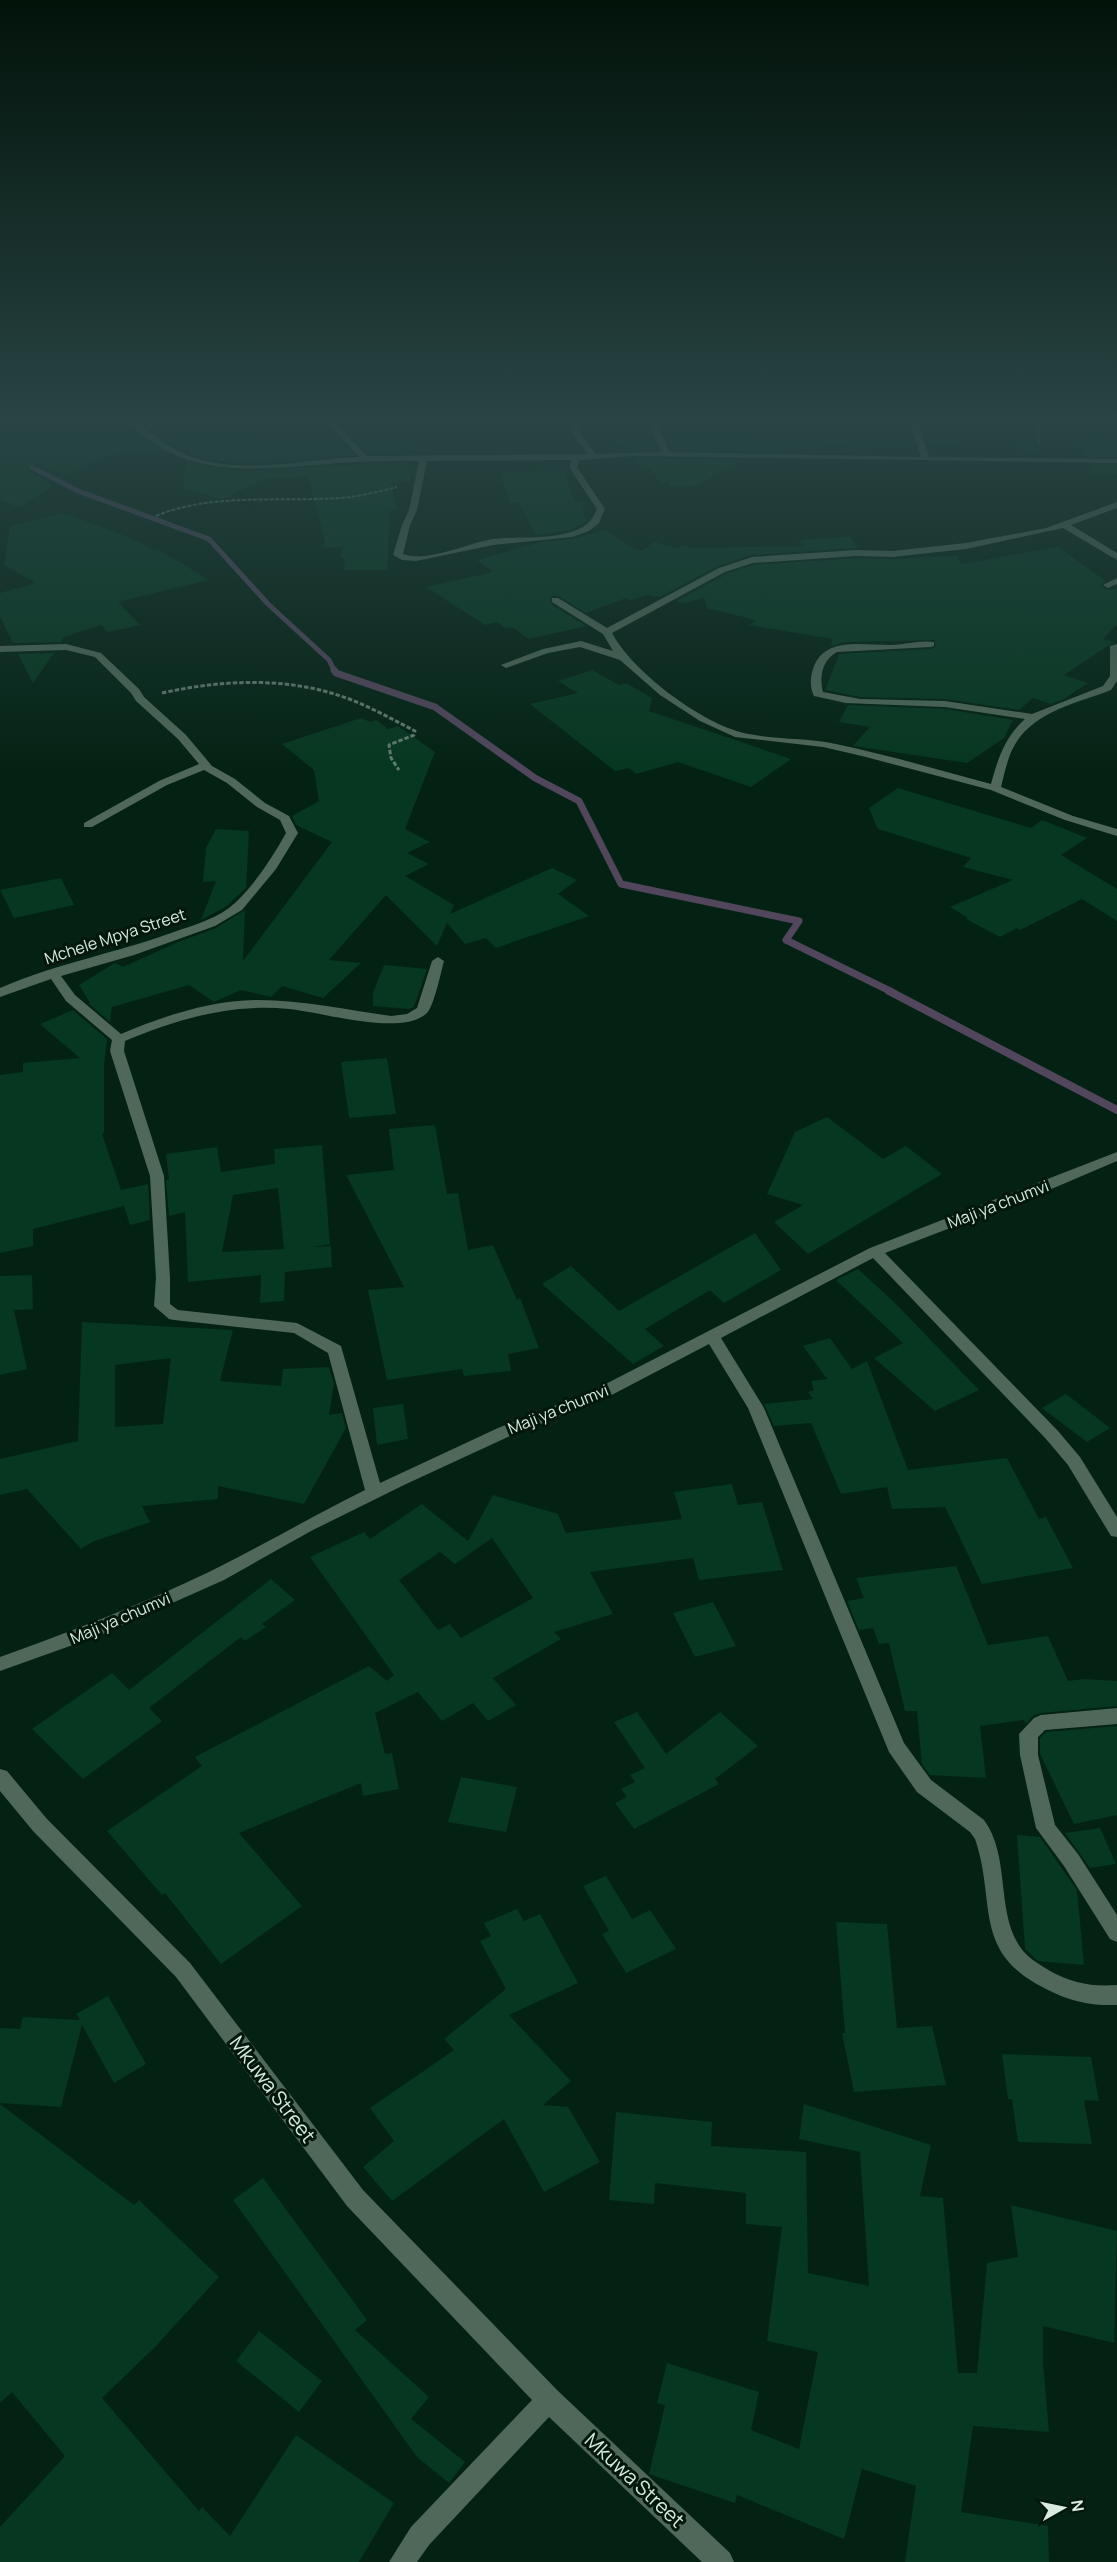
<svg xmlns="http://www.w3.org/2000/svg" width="1117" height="2562" font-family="Manrope,sans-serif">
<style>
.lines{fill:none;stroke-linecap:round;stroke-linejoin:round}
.stream-far2{stroke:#52465c;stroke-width:5}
.stream-far1{stroke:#52465c;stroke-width:7}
.stream{stroke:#52465c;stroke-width:8}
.building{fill:#063720;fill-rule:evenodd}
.path-far1{stroke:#637c6f;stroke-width:2;stroke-dasharray:4 1.5;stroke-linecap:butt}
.path{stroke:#637c6f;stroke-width:3;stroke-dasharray:4.5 2;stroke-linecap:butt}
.minor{fill:#506859;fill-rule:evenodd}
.labels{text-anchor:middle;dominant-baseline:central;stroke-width:6;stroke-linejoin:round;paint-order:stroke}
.street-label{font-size:16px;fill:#d9ebe0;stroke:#00180a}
.near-street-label{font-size:20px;fill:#d9ebe0;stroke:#00180a}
</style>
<rect width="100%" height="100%" fill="#032213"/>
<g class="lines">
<path class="stream-far2" d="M0,451l78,40 131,48 59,65 61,56 6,12"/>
<path class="stream-far1" d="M334,670l2,3 99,34 100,71 44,23 42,83 178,37 -13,19 106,52"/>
<path class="stream" d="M889,991l228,119"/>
</g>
<g class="building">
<path d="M16,418h106l23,22 18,11 -61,5 -32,19 -38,-12 -3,8 24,15 -34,21 -19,-7v-71l25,-5z"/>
<path d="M135,418h126l30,7 35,-2 28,32 -102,8 -42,-3 -21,-7 1,-5 -10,1 -5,-2z"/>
<path d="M399,418l16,28 -10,1 1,6 -38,1 -31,-32z"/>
<path d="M621,418h32l-3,10 8,22 -31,1 -10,-11 14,-1z"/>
<path d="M665,418h54l-1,2 61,10 3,-12h125l9,30 -92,-2 1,2h-40l-1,4 -113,-2 -9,-23z"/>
<path d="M919,418h32l10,27h-33z"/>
<path d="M1004,418h43l-17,38h-3z"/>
<path d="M1062,418h33l22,19v20l-33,-1z"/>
<path d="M633,458l110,2 -46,25 -26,2 -3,-5 -7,1 -11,-15 -7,1z"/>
<path d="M187,461l31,8 26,2 164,-8 3,18 -20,1 5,28h-6l-3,60h-43l1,-12h-4l1,-11 -18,1 1,-7 -17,-65 -43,3 -43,20 -39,-11z"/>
<path d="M1089,465h28v9l-22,1z"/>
<path d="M564,470l10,32h8l4,20 -16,8 -33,5 -19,-32h-8l-10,-30z"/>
<path d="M64,513l64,24 25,13 5,-1 51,31 -91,22 22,23 -32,7 -7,-7 -37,12 -3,5 -48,1 -13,-26v-24l36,-10 -32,-18 6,-39z"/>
<path d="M606,530l26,18 10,3 12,-9 22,6 9,-3 6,3 112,-2 -4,-6 51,-3 8,11 -107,7 -33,11 -58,31 -12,-2 -17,5 -5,-2 -40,15 -27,-17h-7l-2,2 1,6 35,22 -57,13 -17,-12 -7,1 -8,-6 -12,3 -59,-38 67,-15 -16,-12 64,-18 31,-3z"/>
<path d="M1058,547l48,34 -5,3 1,3 5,3 10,-1v35l-14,15 11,3 -50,33 24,8 -26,17 -11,4 -18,-6 -14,12 -74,-11 -85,-2 -35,-7 14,-36 92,-5 5,-3 -2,-6 -88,2 -15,4 1,-7 -83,-14 7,-5 -49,-12 -3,-10 -20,5 -8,-2 50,-27 27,-9 103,-7 36,1 65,-3 4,8z"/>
<path d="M54,653l-21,30 -15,-29z"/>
<path d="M592,670l27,15 7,-2 26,15 -3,13 142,48 -40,28 -73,-25 -42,12 -7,-6 -14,3 -85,-67 48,-11 -20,-12z"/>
<path d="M848,705l97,4 68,11 -9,18 -37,25 -114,-17 17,-19 -31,-5z"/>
<path d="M361,718l9,4 6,-2 12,9 10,-3 37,26 -30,77 25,13 -23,11 22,11 -24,12 49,29 -4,9 102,-46 25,12 -19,14 31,22 -93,32 -10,-10 -21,6 -18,-21 -10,23 -51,-51 -57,65 32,3 -38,35 -41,-12 -11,11 -30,-7 -27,12 -25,-17 -77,22 -2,15 -22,-19h2l-11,-18 36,-22 8,4 55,-25 38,-14 29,-18 -2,51 89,-119 -36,-17 -4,-9 27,-15 -5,-31 -32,-26z"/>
<path d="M898,788l133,40 11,-8 45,18 -26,17 56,34v32l-35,-22 -62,31 -3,-2 -17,9 -34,-18 2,-1 -18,-11 63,-27 -50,-13 8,-9 -93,-29 -9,-21z"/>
<path d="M216,829l33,2 -3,57 -19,18 -26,14 15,-39 -13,1 3,-34z"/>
<path d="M61,878l13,27 -60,13 -14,-28z"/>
<path d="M384,965l43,4 -13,38 -4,2 -37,-3v-13z"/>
<path d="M73,1010l34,29 -3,26v67l-2,2 19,56 27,-6 2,36 -20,5 -6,-19 -91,23v17l-33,7v-178l23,-3v-9l57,-5 -40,-34z"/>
<path d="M387,1058l9,56 -47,4 -8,-56z"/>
<path d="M827,1117l56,42 23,-13 36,28 -134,80 -34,-32 29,-17 -36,-11 28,-62z"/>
<path d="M435,1125l12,69 11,-1 10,57 25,-5 24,55 3,-2 19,50 -31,6 3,17 -47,5 -2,-7 -75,11 -19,-90 36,-3 -58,-112 48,-5 -5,-41z"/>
<path d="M322,1145l8,99 -18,3 19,-1 1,21 -47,5 -1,29 -24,2 1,-28 -73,7 -3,-70 -16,4 -3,-36h3l-3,-26 51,-7 4,25 54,-8 -1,-15zM278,1188l6,61 -62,3 11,-57z"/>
<path d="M755,1233l26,37 -57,33 -14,-13 -65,39 19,17 -31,18 -91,-80 29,-18 48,45z"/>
<path d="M858,1269l36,33 85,88 -44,21 -61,-53 29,-15 -67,-63z"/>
<path d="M32,1275l1,34 -19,1 13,59 -27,6v-99z"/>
<path d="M82,1322l151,8 -13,51 61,5 2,-17 46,-2 5,16 -5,32 13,-2 4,15 -42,76 -86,-18v13l-76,7 8,16 -58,20 -11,7 -54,-60 -27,6v-36l78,-18zM171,1358l-8,66 -48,3v-62z"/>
<path d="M830,1338l22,31 15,-8 41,109 99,-12 32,61 7,-2 27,51 -91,16 -37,-77 -53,2 -5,-22 -46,7 -30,-71 -37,3 -10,-22 49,-5 -5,-7 6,-2 -3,-9 16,-2 -24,-33z"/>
<path d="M1066,1394l44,34 -23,14 -45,-34z"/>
<path d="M403,1404l5,35 -31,6 -4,-37z"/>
<path d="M732,1484l6,21 24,-3 21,68 -84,10 -6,-22 -103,14 23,42 -59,18 7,7 -68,39 23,27 -28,16 -15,-18 -31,18 -24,-29 -43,21 10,41 7,-1 7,36 -36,7 -2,-13 -122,50 63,73 -81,58 -56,-71 -3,2 -55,-64 95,-65 -7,-9 174,-91 18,15 7,-6 -84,-118 54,-25 6,7 52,-35 46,37 25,-46 65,19 8,19 116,-14 -8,-27zM492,1538l41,60 -72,40 -11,-14 -12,6 -39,-50 41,-28 15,12z"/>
<path d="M956,1566l32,79 60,-9 20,45 16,-2 33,2v25l-76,7 -8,3 -7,8 -2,-4 -44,6 6,52 -56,-3 -8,-11 -5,-53h-12l-16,-68 -10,1 -6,-16 -14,2 -12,-29 17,-3 -8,-20z"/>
<path d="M271,1579l24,21 -33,24 4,3 -21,14 -4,-4 -92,71 13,13 -79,58 -51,-50 80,-56 17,17z"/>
<path d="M713,1602l23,44 -41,11 -22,-44z"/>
<path d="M637,1712l29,42 54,-42 38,34 -43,33 4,5 -85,45 -19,-26 12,-6 -6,-8 14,-7 -5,-7 15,-7 -31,-46z"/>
<path d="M1117,1726v89l-43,9 -34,-70v-16l6,-6z"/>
<path d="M461,1777l56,10 -11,45 -58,-10z"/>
<path d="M1100,1828l16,36 -26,4 -25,-35z"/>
<path d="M1017,1835l23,2 37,53 7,75 -46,-4 -13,-12z"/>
<path d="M606,1876l26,43 18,-9 26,39 -50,24 -24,-39 7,-3 -26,-45z"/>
<path d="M517,1909l7,12 16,-7 38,69 -69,32 62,66 -28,24 25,2 32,55 -56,30 -40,-73 -112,82 -29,-34 31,-26 -24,-33 84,-58 -10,-11 62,-50 -26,-48 11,-5 -7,-13z"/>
<path d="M836,1922l51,2 10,104 35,-2 14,59 -92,7 -12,-59h3z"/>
<path d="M108,1996l38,68 -32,19 -32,-58 -21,82 -61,-4v-75l20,1 3,-12 57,3 -4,-6z"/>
<path d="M1002,2054l89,3 8,44 -15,-1 8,44 -74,-2 -6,-43h-4z"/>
<path d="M0,2104l134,101 5,-5 80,77 -64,70 -53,51 97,113 3,-4 28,29 66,-101 98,68 -35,59h-359v-35l65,-71 -53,-64 -12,11z"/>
<path d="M804,2104l127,41 -11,51 23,2 15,175h19l10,-110 31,-6 -7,-52 106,26 -3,112 -71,-17v37l6,69 -76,-6 -12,86 87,14 1,36h-144l11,-76 -54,-17 -18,70 -107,-44 -2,8 -86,-29 16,-69 -8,-2 10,-40 92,29 -8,38 48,19 19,-97 -51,-11 15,-114 -36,-3v-31l-91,-10 -1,21 -45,-4 7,-88 96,10 -1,24 95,6 2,121 61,13 -9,-134 -61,-13z"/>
<path d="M263,2178l104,142 -12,10 74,67 -18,22 54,43 -16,21 -32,-26 -184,-257z"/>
<path d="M259,2331l63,50 -23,31 -63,-51z"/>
</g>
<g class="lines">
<g class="path-far1">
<path d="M1037,418l2,26"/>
<path d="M156,516c53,-23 125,-14 182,-18 20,-1 40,-6 59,-11"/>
</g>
<path class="path" d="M162,693c54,-12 115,-16 169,0 29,8 57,24 84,38l-1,4 -25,10 2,13 8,12"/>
<g class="minor">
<path d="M124,418h8c18,14 36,30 57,38 53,20 116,3 170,1l-30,-33 -1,-2 4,-2 35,36 221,-2 -15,-20v-16h8v16l15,20 65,-2 -9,-25 3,-9h8l-3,9 9,25 252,5 -12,-39h8l12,39 188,2v4l-484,-7 -53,4 -3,7 28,42 -6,14 -10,8 -17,6 -79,8 -77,16 -14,-1 -9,-5 9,-30 7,-15 10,-49c-31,0 -62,0 -92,3 -77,6 -145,16 -203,-46zM572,460l-3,7 28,42c-5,13 -13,19 -26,23 -25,8 -53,4 -78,7 -25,4 -66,24 -90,15l7,-29 7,-15 10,-49z"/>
<path d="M454,418h17l-17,4z"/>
<path d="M1117,502v6l-46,17 46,28v7l-54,-32 -97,21 -74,8 -36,-1 -103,7 -28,9 -113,61c21,39 86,87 128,99 29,8 65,5 96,12 52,11 103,26 155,40 7,-26 14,-47 34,-65l-80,-12 -99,-4 -32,-7c-4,-8 -4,-18 -1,-27 11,-34 52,-23 79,-24 14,-1 29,-5 42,-3v4l-3,1 -94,5c-15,8 -18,25 -14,40l37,7 85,2 87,13 71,-28 7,-10v-30l7,-2v37l-6,9c-36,14 -81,22 -99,60 -5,11 -8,25 -11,37l72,29 44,13v7l-52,-16 -74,-30 -129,-34 -39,-9 -88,-10 -35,-16 -40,-26 -40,-35 -40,-13 -32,6 -42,15 -5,-3 42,-16 38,-8 32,10 -10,-17 -51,-32v-4h6l49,30 112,-60 33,-11 104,-7 36,1 74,-8 80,-15z"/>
<path d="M1117,578v6l-9,4 -5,-3z"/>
<path d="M66,644l35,9 38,36 5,8 42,38 26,31 23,13 30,24 24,13 9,17 -22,36 -34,41 -27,16 -81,29 -73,21 14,19 46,39c42,-18 91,-34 137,-34 45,0 89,10 133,16l16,-2 10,-6 15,-47 6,-4 6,4c-3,11 -10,45 -17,52 -25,24 -105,-1 -138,-4 -57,-6 -112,10 -164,32l-1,10 40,125 6,102v26l8,6 119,13 44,23 39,137 118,-55 94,-37 278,-143 247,-96v9l-68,29 -164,63 173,178 22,26 37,60v20l-6,-1 -43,-71 -22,-26 -173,-181 -152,80 43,70 140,335 27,37 53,40c28,38 10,97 40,132 7,8 17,13 26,19 22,12 42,16 67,14v20c-26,1 -48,-4 -71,-16 -75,-37 -49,-86 -71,-150l-5,-7 -53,-40 -28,-40 -141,-344 -39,-64 -105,55 -94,37 -106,49 -93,46 -87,49 -126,56 -98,35v-14c72,-26 143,-53 211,-86 52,-26 102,-55 154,-81l-37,-137 -34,-20 -120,-13 -5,-1 -15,-13 2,-28 -6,-102 -40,-125 2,-11 -46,-39 -15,-22 -51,18v-9c55,-24 116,-35 174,-56 20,-7 45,-14 61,-29 21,-20 37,-45 51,-70l-6,-13 -23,-13 -30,-24 -23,-13 -37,15 -75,42h-8v-4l75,-42 40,-17 -21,-25 -42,-38 -5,-8 -36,-36 -29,-7 -66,2v-6z"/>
<path d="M1117,1708v16l-72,6 -7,7v18l17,70 23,29 39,61v27l-7,-3 -46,-73 -28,-38 -16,-73 -1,-21 15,-16 7,-3z"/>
<path d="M0,1769l7,2 40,48 143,144 173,227 195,201 172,162 4,9h-32l-153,-145 -120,128 -12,17h-28l22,-35 121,-127 -185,-194 -171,-229 -143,-146 -33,-40z"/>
</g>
</g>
<linearGradient id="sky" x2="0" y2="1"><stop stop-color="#02130a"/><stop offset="0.54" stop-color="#284444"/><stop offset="1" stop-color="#284444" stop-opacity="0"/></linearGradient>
<rect width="1117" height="776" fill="url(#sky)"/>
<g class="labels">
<g class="street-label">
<text transform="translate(115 936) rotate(-18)">Mchele Mpya Street</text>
<text transform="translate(998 1204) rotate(-21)">Maji ya chumvi</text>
<text transform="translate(558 1409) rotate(-22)">Maji ya chumvi</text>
<text transform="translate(120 1618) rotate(-23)">Maji ya chumvi</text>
</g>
<g class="near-street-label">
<text transform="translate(273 2089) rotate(53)">Mkuwa Street</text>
<text transform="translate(635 2480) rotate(43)">Mkuwa Street</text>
</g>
</g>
<g transform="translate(1063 2508) rotate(81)" stroke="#00180a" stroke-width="4.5" paint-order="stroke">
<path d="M0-4.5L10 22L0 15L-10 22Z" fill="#d9ebe0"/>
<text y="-9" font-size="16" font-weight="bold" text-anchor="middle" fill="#d9ebe0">N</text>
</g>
</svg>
